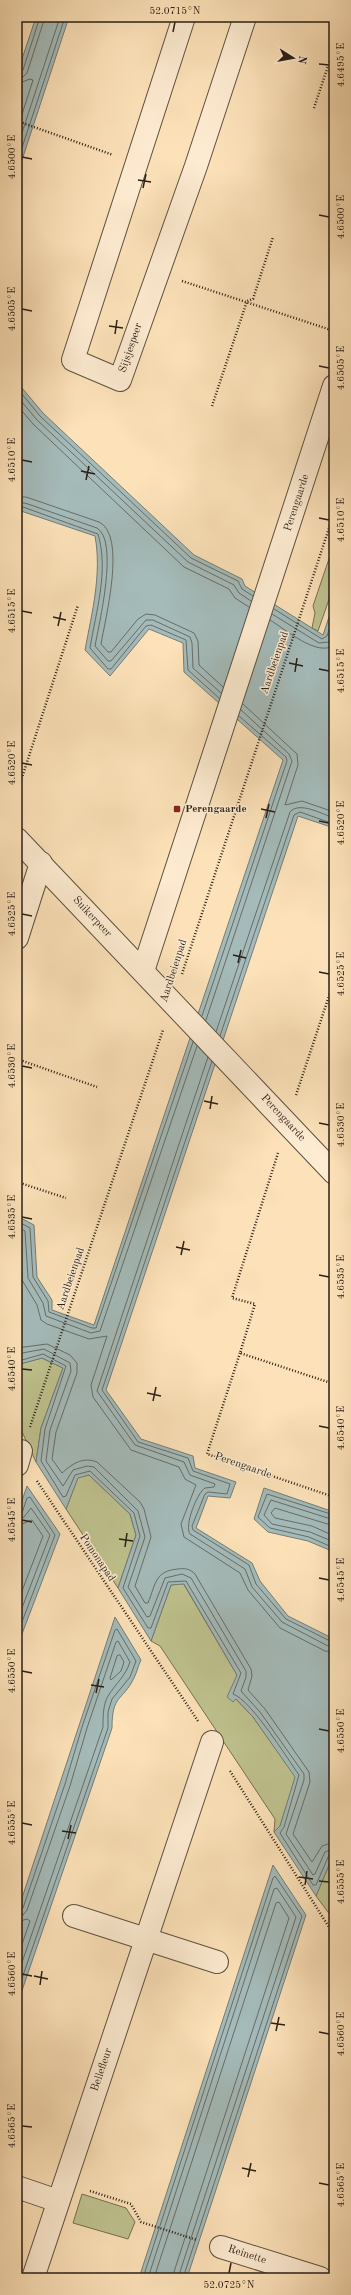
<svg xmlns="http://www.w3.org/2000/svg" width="351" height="2295" font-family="'Old Standard TT',serif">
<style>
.green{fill:#bfc38f;stroke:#747152}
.water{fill:#a4bbba;stroke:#737d78}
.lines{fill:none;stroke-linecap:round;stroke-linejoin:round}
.shore{stroke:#666d68;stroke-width:1}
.minor-casing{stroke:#5e503f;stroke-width:24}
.path{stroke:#291f16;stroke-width:2.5;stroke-dasharray:1 2;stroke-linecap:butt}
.minor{stroke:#feecd2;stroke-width:22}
.ticks{fill:none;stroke:#291f16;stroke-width:1.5}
.poi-dot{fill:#8f2418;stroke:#feecd2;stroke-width:1.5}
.labels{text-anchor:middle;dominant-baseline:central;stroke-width:3;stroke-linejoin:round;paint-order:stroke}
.street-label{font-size:11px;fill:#291f16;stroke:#feecd2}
.poi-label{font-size:11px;font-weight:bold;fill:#291f16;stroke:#feecd2;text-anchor:start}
.neatline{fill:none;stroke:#291f16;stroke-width:1.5}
.ticks-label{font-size:10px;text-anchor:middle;fill:#291f16}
</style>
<rect width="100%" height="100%" fill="#fde2b9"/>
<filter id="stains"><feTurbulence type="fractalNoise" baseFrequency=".005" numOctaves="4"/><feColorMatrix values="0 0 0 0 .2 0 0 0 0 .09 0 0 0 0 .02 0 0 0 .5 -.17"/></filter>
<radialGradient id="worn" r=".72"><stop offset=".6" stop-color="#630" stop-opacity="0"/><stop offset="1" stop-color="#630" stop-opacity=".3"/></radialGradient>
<g class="green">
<path d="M334,544v41l-16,46 -6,-3 3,-15 -2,-7z"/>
<path d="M42,1358l21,10 -22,60 -5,34 -19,-41v-60l3,3z"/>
<path d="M89,1475l41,39 6,21 -18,53 -52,-79 12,-32z"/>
<path d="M183,1583l54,92 -1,24 17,18 43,60 -16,49 -6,6 1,-13 -115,-173 -9,-5 20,-56z"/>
<path d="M334,1853v67l-18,-24z"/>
<path d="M82,2194l44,14 9,14 -7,17 -55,-16z"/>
</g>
<g class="water">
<path d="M36,17h33l-52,158v-101z"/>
<path d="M17,382l26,31 151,142 48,24 3,7 78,49 11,-33v226l-36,-12 -192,574 35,49 52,17 2,12 41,14 -6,16 -22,-2 -12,32 56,35 8,18 28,35 44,22 2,-3v218l-18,43 -42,-64 6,-6 15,-49 -42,-60 -17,-18 -3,3 -6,-5 10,-22 -53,-91 -13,1 -20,56 -33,-53 18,-53 -6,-21 -41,-39 -11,3 -12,31 -30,-47 5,-34 22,-60 -21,-10 -22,6 -3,-3v-145l17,9 3,52 15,23v10l42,15 189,-565 -99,-88 -1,-29 -34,-14 -39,47 -25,-26c7,-38 17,-76 10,-114l-74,-25 -4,5z"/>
<path d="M27,1486l33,48 -43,113v-132z"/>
<path d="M264,1488l70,24v40l-26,-11 -40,-9 -14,-13z"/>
<path d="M115,1617l26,43c-3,6 -4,12 -7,18 -12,24 -22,16 -22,50l-95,277v-92z"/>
<path d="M273,1865l33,50 -119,363h-48z"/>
</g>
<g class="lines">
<g class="shore">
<path d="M17,73l6,-3 17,-53"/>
<path d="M17,78l6,-1 4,-4 18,-56"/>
<path d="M17,84l13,-5 3,1 -16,50"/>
<path d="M17,148l43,-131"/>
<path d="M17,163l48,-146"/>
<path d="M17,388l23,28 151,142 47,23 4,8 11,7"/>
<path d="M17,396l20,24 151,142 46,23 5,8 12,8"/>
<path d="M17,405l16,19 151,143 45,22 6,9 14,9"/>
<path d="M17,497h9l73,25c28,13 6,98 2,122l7,8h3l27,-33 8,-5 9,1 39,18 4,8 1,24 24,22"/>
<path d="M17,503h8l72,25c22,13 2,96 -2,118l13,15h3l35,-41h7l37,17 2,6 1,25 28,25"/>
<path d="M17,510l6,-3 75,27c11,37 -2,77 -8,114l18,21h3l35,-43 5,-1 35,15 2,30 31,28"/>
<path d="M274,609l48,30 5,-3 7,-21"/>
<path d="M272,614l47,29 10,-1 5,-11"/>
<path d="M270,620c15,9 48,38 64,25"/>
<path d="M243,704l54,50 1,11 -13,40 17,-4 32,11"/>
<path d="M202,1016l85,-255 -1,-4 -47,-41"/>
<path d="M206,1020l86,-259 -3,-7 -48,-44"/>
<path d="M216,1032l74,-220c9,-11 32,2 44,6"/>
<path d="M220,1036l74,-221 6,-3 34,12"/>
<path d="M208,1057l-111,334 38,54 49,17 6,13 25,9 -1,3 -9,1c-8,5 -21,38 -15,46l55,35 7,18 30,35 46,24h6"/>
<path d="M212,1061l-110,329 36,52 50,16 5,13 37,13 -3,10 -19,-2 -3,2 -13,32 1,4 56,35 7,19 30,35 44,22h4"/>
<path d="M17,1221l13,7 3,49 15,24 1,11 43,16h4l97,-286"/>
<path d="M17,1226l8,5 3,47 15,25 3,13 45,17 9,-2 97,-285"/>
<path d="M17,1233l3,2 2,45 15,25 4,15 6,4 42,15 18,-3 -16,49 2,12 38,53 48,17 6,12 11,6 -15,39 3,13 56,36 8,17 32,38 45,23 9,1"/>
<path d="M17,1348l30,-4 23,11 7,8v10l-21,59 -4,27 10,14c9,-8 20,-17 35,-11l43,40 4,7 7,28 -16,49 10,17h3c8,-20 7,-32 30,-34 7,-1 12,0 17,5l56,95 1,7 -4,14 17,19 44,63 1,10 -17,52 19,28 10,-16 12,-4"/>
<path d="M17,1354l27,-5 26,14 1,8 -21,59 -4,31 17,25 10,-16 14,-4 7,1 44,44 7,26 -17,50 19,30 3,-1 15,-38 17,-4 9,4 55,93v6l-5,14 19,21 44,62v6l-18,54 27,41 2,-1 10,-22 9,-4"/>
<path d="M17,1359l5,1 21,-6 23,12 -21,63 -4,32 22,36 3,-1 9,-21 15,-4 44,42 6,23 -17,52 25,40h3l17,-46 18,-1 55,92 -8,21c18,6 54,64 66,81l-15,52 -4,6 33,52h3l13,-30 5,-2"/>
<path d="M17,1514l5,-1 5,-15 3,-1 25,38 -38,100"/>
<path d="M334,1515l-67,-21 -9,23 12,11 39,9 25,11"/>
<path d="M17,1520l7,-3 7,-9 19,27 -33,86"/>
<path d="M334,1520l-63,-20 -7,15 8,9 38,8 24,10"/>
<path d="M17,1526l15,-6 11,16 -26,68"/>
<path d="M334,1526l-59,-18 -4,5 4,5 37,8 22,10"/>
<path d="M120,1655l4,7 -3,9 -10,9 -1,-2 7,-22z"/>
<path d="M17,1911l6,-3 42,-124 17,-57 33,-97 2,-1 19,32 -6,16 -18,22 -4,13v16l-91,265"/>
<path d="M17,1916l6,-1 4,-5 43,-124 17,-58 29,-86 2,-1 12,21c-5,15 -14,21 -22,34 -5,9 -5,20 -5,31l-86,250"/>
<path d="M17,1922l10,-3 3,2 -13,38"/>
<path d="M143,2278l130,-400 2,-2 27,40 -119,362"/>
<path d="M148,2278l126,-389 3,-1 19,29 -118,361"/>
<path d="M154,2278l122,-375 3,-1 10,16 -117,360"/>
</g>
<defs>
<g id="minor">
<path d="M184,17l-111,343 47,20 76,-214 49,-149"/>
<path d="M17,839l317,334"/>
<path d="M17,938l24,-75"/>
<path d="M143,971l191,-585"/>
<path d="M17,1465l4,-14"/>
<path d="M74,1916l143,46"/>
<path d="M17,2187l41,14"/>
<path d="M221,2247l99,31"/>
<path d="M33,2278l179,-536"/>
</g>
</defs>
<use href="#minor" class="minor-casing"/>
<g class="path">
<path d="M314,108l20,-60"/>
<path d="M17,121l96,34"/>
<path d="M182,281l152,50"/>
<path d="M212,406l35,-105 6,-2 20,-62"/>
<path d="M17,793l61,-188"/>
<path d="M182,974l152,-461"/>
<path d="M17,1059l80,28"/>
<path d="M296,1095l38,-114"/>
<path d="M278,1153l-46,145 23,6 -15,49 94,31"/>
<path d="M17,1182l49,16"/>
<path d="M240,1353l-33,101 127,43"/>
<path d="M30,1427l133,-397"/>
<path d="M37,1481l161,240"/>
<path d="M230,1771l104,164"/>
<path d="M90,2191l41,13 10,18 56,18"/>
</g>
<use href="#minor" class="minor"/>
</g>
<path class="ticks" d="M173,32l2,-10M319,64l10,1M22,157l10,2M138,180l13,2M143,188l3,-14M319,215l10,2M22,309l10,2M109,326l14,2M115,334l2,-14M319,366l10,2M22,460l10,2M81,471l14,3M86,480l3,-14M319,518l10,2M22,611l10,2M53,617l13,3M58,626l3,-14M289,663l14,3M319,669l10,2M295,672l2,-14M22,763l10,2M261,809l14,3M266,818l3,-14M319,821l10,2M22,914l10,2M233,955l13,3M238,963l3,-13M319,972l10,2M22,1066l10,2M204,1101l14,3M210,1109l2,-13M319,1123l10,2M22,1217l10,2M176,1247l14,3M181,1255l3,-14M319,1275l10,2M22,1369l10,1M147,1393l14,3M153,1401l3,-14M319,1426l10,2M22,1520l10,2M119,1539l14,2M125,1547l2,-14M319,1578l10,2M22,1671l10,2M91,1685l13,2M96,1693l3,-14M319,1729l10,2M22,1823l10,2M62,1831l14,2M68,1839l3,-14M299,1877l14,2M319,1881l10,1M305,1885l2,-14M22,1974l10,2M34,1976l14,3M40,1985l2,-14M271,2023l14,2M276,2031l3,-14M319,2032l10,2M22,2126l10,1M242,2168l14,3M248,2177l3,-14M319,2183l10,2M229,2273l2,-10"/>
<rect class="poi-dot" x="173" y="805" width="8" height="8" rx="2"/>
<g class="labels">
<g class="street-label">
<text transform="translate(131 348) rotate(-71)">Sijsjespeer</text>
<text transform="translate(297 503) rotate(-72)">Perengaarde</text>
<text transform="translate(275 663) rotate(-71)">Aardbeienpad</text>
<text transform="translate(92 917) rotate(47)">Suikerpeer</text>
<text transform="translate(174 971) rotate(-72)">Aardbeienpad</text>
<text transform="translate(283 1118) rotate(47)">Perengaarde</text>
<text transform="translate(71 1279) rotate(-71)">Aardbeienpad</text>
<text transform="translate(243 1466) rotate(19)">Perengaarde</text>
<text transform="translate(97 1558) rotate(56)">Pomonapad</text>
<text transform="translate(102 2070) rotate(-71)">Bellefleur</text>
<text transform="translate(247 2255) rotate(18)">Reinette</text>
</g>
<g class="poi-label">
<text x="185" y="809">Perengaarde</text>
</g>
</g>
<rect width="351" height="2295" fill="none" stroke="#fde2b9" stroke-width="44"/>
<g transform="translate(293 58) rotate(101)" stroke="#feecd2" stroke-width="3" paint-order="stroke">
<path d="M0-3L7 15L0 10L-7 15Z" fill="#291f16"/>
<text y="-6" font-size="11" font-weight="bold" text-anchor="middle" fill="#291f16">N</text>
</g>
<rect x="22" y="22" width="307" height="2251" class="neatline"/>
<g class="ticks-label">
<text x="175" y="14">52.0715°N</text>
<text transform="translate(340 65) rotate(-90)" y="4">4.6495°E</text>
<text transform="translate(11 157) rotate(-90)" y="4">4.6500°E</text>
<text transform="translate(340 217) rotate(-90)" y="4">4.6500°E</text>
<text transform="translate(11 309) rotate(-90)" y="4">4.6505°E</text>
<text transform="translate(340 368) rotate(-90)" y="4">4.6505°E</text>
<text transform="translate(11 460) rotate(-90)" y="4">4.6510°E</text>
<text transform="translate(340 520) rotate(-90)" y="4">4.6510°E</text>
<text transform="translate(11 611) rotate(-90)" y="4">4.6515°E</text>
<text transform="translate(340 671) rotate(-90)" y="4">4.6515°E</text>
<text transform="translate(11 763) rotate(-90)" y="4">4.6520°E</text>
<text transform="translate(340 823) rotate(-90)" y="4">4.6520°E</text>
<text transform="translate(11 914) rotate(-90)" y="4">4.6525°E</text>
<text transform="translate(340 974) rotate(-90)" y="4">4.6525°E</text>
<text transform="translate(11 1066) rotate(-90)" y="4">4.6530°E</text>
<text transform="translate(340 1125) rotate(-90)" y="4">4.6530°E</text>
<text transform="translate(11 1217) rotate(-90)" y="4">4.6535°E</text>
<text transform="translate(340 1277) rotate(-90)" y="4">4.6535°E</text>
<text transform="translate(11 1369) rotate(-90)" y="4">4.6540°E</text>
<text transform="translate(340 1428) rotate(-90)" y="4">4.6540°E</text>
<text transform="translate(11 1520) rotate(-90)" y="4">4.6545°E</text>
<text transform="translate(340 1580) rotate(-90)" y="4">4.6545°E</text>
<text transform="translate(11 1671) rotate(-90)" y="4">4.6550°E</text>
<text transform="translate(340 1731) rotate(-90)" y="4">4.6550°E</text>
<text transform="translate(11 1823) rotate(-90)" y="4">4.6555°E</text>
<text transform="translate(340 1882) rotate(-90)" y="4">4.6555°E</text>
<text transform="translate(11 1974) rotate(-90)" y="4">4.6560°E</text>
<text transform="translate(340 2034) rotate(-90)" y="4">4.6560°E</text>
<text transform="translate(11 2126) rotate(-90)" y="4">4.6565°E</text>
<text transform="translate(340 2185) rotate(-90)" y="4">4.6565°E</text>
<text x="229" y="2288">52.0725°N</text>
</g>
<rect width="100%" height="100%" filter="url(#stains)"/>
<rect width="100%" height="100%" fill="url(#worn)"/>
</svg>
